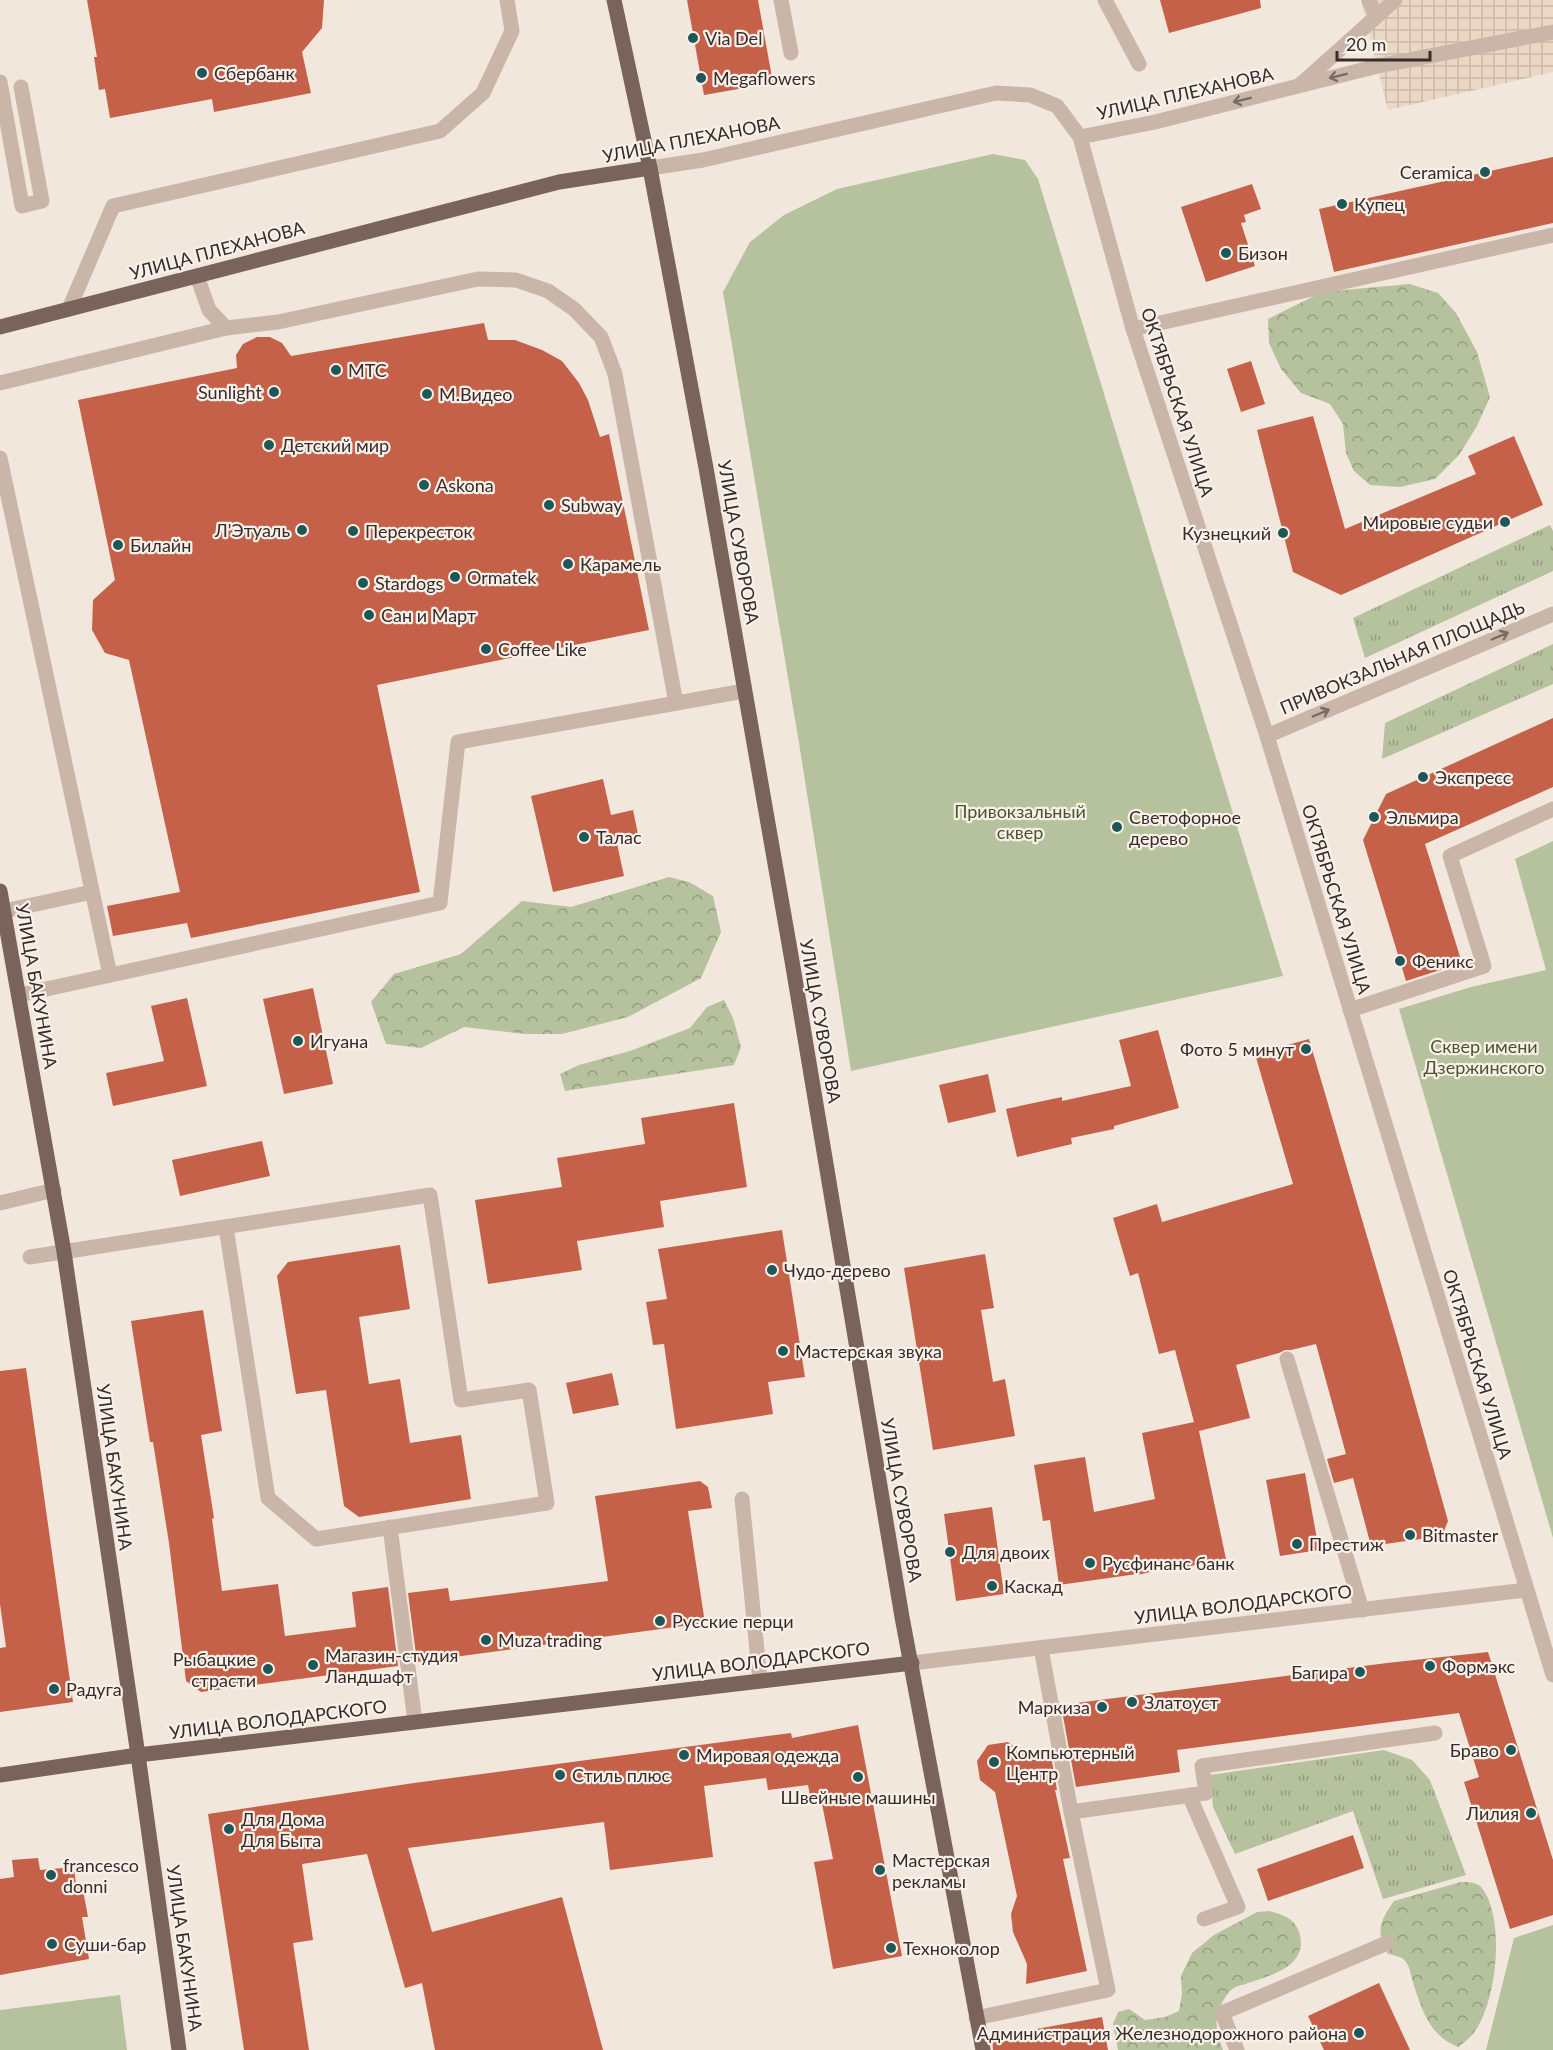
<svg xmlns="http://www.w3.org/2000/svg" width="1553" height="2050" font-family="Lato,sans-serif">
<style>
.grass{fill:url(#grass-tufts)}
.forest{fill:url(#forest-crowns)}
.green{fill:#b6c19d}
.plaza{fill:url(#plaza-grid)}
.building{fill:#c46148}
.lines{fill:none;stroke-linecap:round;stroke-linejoin:round}
.minor{stroke:#cab6a9;stroke-width:15}
.major{stroke:#79635a;stroke-width:15}
.oneway{stroke:#796a63}
.poi-dot{fill:#1e5758;stroke:#f9f1e9;stroke-width:2}
.labels{text-anchor:middle;dominant-baseline:central;stroke-width:4.5;stroke-linejoin:round;paint-order:stroke}
.poi-label{font-size:18px;fill:#372c29;stroke:#f9f1e9;text-anchor:start}
.street-label{font-size:18px;fill:#372c29;stroke:#f9f1e9}
.park-label{font-size:18px;fill:#48552d;stroke:#f9f1e9}
</style>
<defs>
<pattern id="grass-tufts" width="24" height="20" patternUnits="userSpaceOnUse" patternTransform="scale(1.5)"><rect width="24" height="20" fill="#b6c19d"/><path d="M3 7l-1-3M5 7V3M7 7l1-3M15 17l-1-3M17 17v-4M19 17l1-3" fill="none" stroke="#959d80"/></pattern>
<pattern id="forest-crowns" width="20" height="18" patternUnits="userSpaceOnUse" patternTransform="scale(1.5)"><rect width="20" height="18" fill="#b6c19d"/><path d="M2 6a3 3 0 1 1 6 0M12 15a3 3 0 1 1 6 0" fill="none" stroke="#959d80"/></pattern>
<pattern id="plaza-grid" width="8" height="8" patternUnits="userSpaceOnUse" patternTransform="scale(1.5)"><rect width="8" height="8" fill="#ead7c4"/><path d="M0 4h8M4 0v8" fill="none" stroke="#c9b9a8"/></pattern>
</defs>
<rect width="100%" height="100%" fill="#f2e7dd"/>
<g class="grass">
<path d="M1550,525l3,6v40l-188,87 -12,-40z"/>
<path d="M1553,644v40l-171,75 3,-36z"/>
<path d="M1384,1750l28,10 18,20 36,95 -83,24 -30,-88 -118,43 -22,-47 -3,-32z"/>
</g>
<g class="forest">
<path d="M1410,284l28,9 18,20 21,39 13,45 -13,29 -18,29 -24,24 -35,8 -30,-2 -16,-14 -8,-18 -3,-29 -13,-20 -29,-11 -20,-24 -12,-26 -1,-24 54,-27z"/>
<path d="M669,877l20,5 24,14 8,36 -20,46 -73,39 -66,17h-37l-61,-7 -43,21 -35,-4 -15,-42 23,-28 67,-20 61,-53 49,6z"/>
<path d="M724,1000l9,18 8,29 -7,18 -169,26 -5,-17 19,-9 51,-14 60,-23 17,-21z"/>
<path d="M1461,1882c7,0 16,0 21,6 24,31 15,118 -10,147 -3,4 -9,8 -14,12 -30,-12 -37,-40 -46,-68 -2,-8 -3,-16 -10,-21 -4,-2 -9,-3 -14,-4 -13,-23 -8,-33 6,-53z"/>
<path d="M1269,1911c15,4 27,8 31,24 7,32 -29,40 -52,48 -5,2 -13,3 -17,7 -3,2 -6,8 -8,11 -10,18 -7,31 0,49h-105l-5,-26 5,-12 11,-3 16,11 20,-3 14,-6 3,-17 -1,-18 11,-23 22,-18 43,-23z"/>
</g>
<g class="green">
<path d="M993,154l32,6 13,19 245,797 -432,95 -52,-328 -76,-451 27,-50 34,-27 53,-26z"/>
<path d="M1553,841v697l-154,-529 72,-22 75,-17 -31,-111z"/>
<path d="M1553,1925v125h-67l28,-112z"/>
<path d="M120,1995l7,55h-127v-40z"/>
</g>
<path class="plaza" d="M1361,0h192v72l-165,38z"/>
<g class="building">
<path d="M87,0h237l-2,28 -20,24 9,41 -97,19 -2,-13 -102,19 -5,-29 -6,1 -5,-33h3z"/>
<path d="M687,0h71l15,83 -69,12z"/>
<path d="M1160,0h100l1,8 -92,25z"/>
<path d="M1553,157v66l-219,49 -15,-63z"/>
<path d="M1252,184l9,25 -17,6 2,7 -5,1 14,43 -49,16 -25,-75z"/>
<path d="M484,323l4,17h27l27,10 20,11 17,22 9,17 12,37 9,-3 40,196 -272,55 43,207 -229,46 -4,-15 -74,13 -6,-30 73,-14 -51,-232 -24,-7 -13,-23 1,-30 22,-20 -37,-180 159,-32 -1,-13 7,-11 14,-7h13l12,6 9,13z"/>
<path d="M1251,361l14,43 -24,8 -14,-43z"/>
<path d="M1313,416l32,113 131,-55 -8,-18 46,-20 29,69 -202,90 -48,-23 -36,-142z"/>
<path d="M1553,718v69l-128,57 37,119 -56,18 -43,-141 23,-46z"/>
<path d="M603,779l8,36 22,-5 5,24 -22,5 8,37 -71,16 -22,-96z"/>
<path d="M313,988l20,96 -49,10 -21,-95z"/>
<path d="M187,998l20,88 -94,20 -7,-33 58,-12 -13,-55z"/>
<path d="M1158,1030l21,78 -65,18v3l-43,9 1,6 -55,13 -11,-48 56,-12v4l69,-15 -12,-46z"/>
<path d="M1309,1039l89,303 50,179 -6,15 -71,10 -18,-68 -19,5 -7,-24 19,-5 -30,-110 -25,6h-6l-6,3 -43,12 14,53 -51,13 27,128 -56,11v-2l-33,7v-1l-78,11 -9,-65 -7,1 -9,-56 51,-8 9,55 61,-13 -13,-66 52,-11 -19,-72 -16,4 -21,-81 -8,3 -17,-58 44,-14 5,18 131,-38 -38,-130z"/>
<path d="M988,1074l8,38 -48,11 -9,-38z"/>
<path d="M734,1103l13,84 -87,14 4,26 -87,14 5,29 -94,14 -13,-84 87,-13 -5,-29 88,-14 -4,-26z"/>
<path d="M262,1141l8,35 -90,20 -8,-36z"/>
<path d="M782,1230l23,147 -37,5 5,32 -97,15 -12,-85 -11,1 -7,-43 21,-3 -9,-50z"/>
<path d="M400,1245l10,64 -51,8 10,67 31,-5 10,64 51,-8 10,64 -112,18 -15,-11 -18,-116 -30,4 -19,-118 11,-14z"/>
<path d="M985,1254l9,54 -13,2 12,72 12,-3 10,57 -82,14 -29,-182z"/>
<path d="M203,1310l19,121 -21,4 13,83 -2,1 10,72 56,-7 7,52 71,-9 -4,-35 36,-5 10,79 -197,26 -15,-11 -17,-138 -16,-101h-3l-19,-121z"/>
<path d="M26,1368l47,334 -73,10v-64l6,-1 -6,-43v-233z"/>
<path d="M612,1373l7,32 -46,9 -7,-31z"/>
<path d="M1305,1473l14,77 -39,6 -14,-76z"/>
<path d="M700,1481l8,6 4,21 -24,3 17,112 -288,39 -9,-69 40,-5 2,13 158,-20 -13,-85z"/>
<path d="M992,1507l12,87 -48,7 -12,-87z"/>
<path d="M1488,1652l65,208v55l-43,14 -46,-147 15,-5 -20,-64 -282,37 3,22 -104,15 -15,-82 326,-42z"/>
<path d="M858,1725l44,231 -69,13 -19,-107 19,-3 -13,-65 -10,2 -2,-11 -40,5 -2,-12 -62,8 9,71 -103,13 -6,-48 -196,26 24,84 130,-35 41,153h-168l-13,-67 -17,5 -38,-134 -65,10 11,76 -20,3 16,107h-65l-36,-236 206,-31 377,-50 1,5z"/>
<path d="M1008,1742l15,12 27,-4 7,40h-2l15,68 -7,1 24,112 -61,13 1,-20 -14,-32 -2,-18 6,-18 -22,-104 -15,-12 -3,-19 11,-16z"/>
<path d="M1353,1835l11,33 -96,33 -11,-32z"/>
<path d="M38,1858l2,12 34,-3 2,19 6,-1 6,32h-6l7,42 -89,16v-96l14,-2 -2,-17z"/>
<path d="M1379,1983l31,67h-86l-16,-34z"/>
<path d="M1102,2017l6,33h-115l-1,-13z"/>
</g>
<g class="lines">
<g class="minor">
<path d="M781,0l10,53"/>
<path d="M1105,0l34,64"/>
<path d="M1369,0l7,17"/>
<path d="M0,82l22,124 20,-5 -21,-114"/>
<path d="M1301,84l94,-84"/>
<path d="M1080,137l75,-15 223,-56 175,-34"/>
<path d="M650,168l53,-8 293,-67 34,2 27,11 23,31 53,192 134,407 286,939"/>
<path d="M197,276l12,34 17,18 52,-6 200,-43 38,1 32,11 26,18 27,28 14,37 61,329"/>
<path d="M69,309l44,-103 327,-75 43,-38 29,-62 -5,-31"/>
<path d="M1133,329l420,-94"/>
<path d="M0,383l226,-55"/>
<path d="M0,458l110,517"/>
<path d="M1267,736l286,-122"/>
<path d="M4,911l88,-19"/>
<path d="M19,995l421,-92 18,-161 286,-51"/>
<path d="M1350,1010l134,-44 -34,-110 103,-47"/>
<path d="M0,1203l54,-13"/>
<path d="M30,1257l400,-62 31,205 68,-10 18,113 -231,36 -48,-41 -42,-271"/>
<path d="M1287,1359l75,251"/>
<path d="M742,1499l18,182"/>
<path d="M390,1527l25,195"/>
<path d="M912,1663l614,-73"/>
<path d="M1189,1795l49,112 -34,12"/>
<path d="M1071,1812l135,-19 -4,-27 233,-33"/>
<path d="M976,2018l132,-28 -37,-178 -30,-164"/>
<path d="M1237,2050l-15,-37 165,-70"/>
</g>
<g class="major">
<path d="M614,0l36,168 56,300 86,493 110,656 81,433"/>
<path d="M0,327l559,-145 91,-14"/>
<path d="M0,891l64,361 74,503 41,295"/>
<path d="M0,1775l138,-20 774,-92"/>
</g>
</g>
<defs><path id="oneway-shaft" d="M-6 0H5M1.5-3L5.5 0L1.5 3" fill="none" stroke-width="1.6" stroke-linecap="round" stroke-linejoin="round" transform="scale(1.5)"/></defs>
<g class="oneway">
<use href="#oneway-shaft" transform="translate(1338 76) rotate(166)"/>
<use href="#oneway-shaft" transform="translate(1242 100) rotate(166)"/>
<use href="#oneway-shaft" transform="translate(1500 636) rotate(-23)"/>
<use href="#oneway-shaft" transform="translate(1321 713) rotate(-23)"/>
</g>
<g class="poi-dot">
<circle cx="693" cy="38" r="6"/>
<circle cx="202" cy="73" r="6"/>
<circle cx="701" cy="78" r="6"/>
<circle cx="1485" cy="172" r="6"/>
<circle cx="1342" cy="204" r="6"/>
<circle cx="1226" cy="253" r="6"/>
<circle cx="336" cy="370" r="6"/>
<circle cx="274" cy="392" r="6"/>
<circle cx="427" cy="394" r="6"/>
<circle cx="269" cy="445" r="6"/>
<circle cx="424" cy="485" r="6"/>
<circle cx="549" cy="505" r="6"/>
<circle cx="1505" cy="522" r="6"/>
<circle cx="302" cy="530" r="6"/>
<circle cx="353" cy="531" r="6"/>
<circle cx="1283" cy="533" r="6"/>
<circle cx="118" cy="545" r="6"/>
<circle cx="568" cy="564" r="6"/>
<circle cx="455" cy="577" r="6"/>
<circle cx="363" cy="583" r="6"/>
<circle cx="369" cy="615" r="6"/>
<circle cx="486" cy="649" r="6"/>
<circle cx="1423" cy="777" r="6"/>
<circle cx="1374" cy="817" r="6"/>
<circle cx="1117" cy="827" r="6"/>
<circle cx="584" cy="837" r="6"/>
<circle cx="1400" cy="961" r="6"/>
<circle cx="298" cy="1041" r="6"/>
<circle cx="1306" cy="1049" r="6"/>
<circle cx="772" cy="1270" r="6"/>
<circle cx="783" cy="1351" r="6"/>
<circle cx="1410" cy="1535" r="6"/>
<circle cx="1297" cy="1544" r="6"/>
<circle cx="950" cy="1552" r="6"/>
<circle cx="1090" cy="1563" r="6"/>
<circle cx="992" cy="1586" r="6"/>
<circle cx="660" cy="1621" r="6"/>
<circle cx="486" cy="1640" r="6"/>
<circle cx="313" cy="1665" r="6"/>
<circle cx="1430" cy="1666" r="6"/>
<circle cx="268" cy="1669" r="6"/>
<circle cx="1360" cy="1672" r="6"/>
<circle cx="54" cy="1689" r="6"/>
<circle cx="1132" cy="1702" r="6"/>
<circle cx="1102" cy="1707" r="6"/>
<circle cx="1511" cy="1750" r="6"/>
<circle cx="684" cy="1755" r="6"/>
<circle cx="994" cy="1762" r="6"/>
<circle cx="560" cy="1775" r="6"/>
<circle cx="858" cy="1777" r="6"/>
<circle cx="1531" cy="1813" r="6"/>
<circle cx="229" cy="1829" r="6"/>
<circle cx="880" cy="1870" r="6"/>
<circle cx="51" cy="1875" r="6"/>
<circle cx="52" cy="1944" r="6"/>
<circle cx="891" cy="1948" r="6"/>
<circle cx="1359" cy="2033" r="6"/>
</g>
<g class="labels">
<g class="poi-label">
<text x="705" y="38">Via Del</text>
<text x="214" y="73">Сбербанк</text>
<text x="713" y="78">Megaflowers</text>
<text x="1473" y="172" text-anchor="end">Ceramica</text>
<text x="1354" y="204">Купец</text>
<text x="1238" y="253">Бизон</text>
<text x="348" y="370">МТС</text>
<text x="262" y="392" text-anchor="end">Sunlight</text>
<text x="439" y="394">М.Видео</text>
<text x="281" y="445">Детский мир</text>
<text x="436" y="485">Askona</text>
<text x="561" y="505">Subway</text>
<text x="1493" y="522" text-anchor="end">Мировые судьи</text>
<text x="290" y="530" text-anchor="end">Л'Этуаль</text>
<text x="365" y="531">Перекресток</text>
<text x="1271" y="533" text-anchor="end">Кузнецкий</text>
<text x="130" y="545">Билайн</text>
<text x="580" y="564">Карамель</text>
<text x="467" y="577">Ormatek</text>
<text x="375" y="583">Stardogs</text>
<text x="381" y="615">Сан и Март</text>
<text x="498" y="649">Coffee Like</text>
<text x="1435" y="777">Экспресс</text>
<text x="1129" y="817">Светофорное<tspan x="1129" dy="21">дерево</tspan></text>
<text x="1386" y="817">Эльмира</text>
<text x="596" y="837">Талас</text>
<text x="1412" y="961">Феникс</text>
<text x="310" y="1041">Игуана</text>
<text x="1294" y="1049" text-anchor="end">Фото 5 минут</text>
<text x="784" y="1270">Чудо-дерево</text>
<text x="795" y="1351">Мастерская звука</text>
<text x="1422" y="1535">Bitmaster</text>
<text x="1309" y="1544">Престиж</text>
<text x="962" y="1552">Для двоих</text>
<text x="1102" y="1563">Русфинанс банк</text>
<text x="1004" y="1586">Каскад</text>
<text x="672" y="1621">Русские перци</text>
<text x="498" y="1640">Muza trading</text>
<text x="325" y="1655">Магазин-студия<tspan x="325" dy="21">Ландшафт</tspan></text>
<text x="256" y="1659" text-anchor="end">Рыбацкие<tspan x="256" dy="21">страсти</tspan></text>
<text x="1442" y="1666">Формэкс</text>
<text x="1348" y="1672" text-anchor="end">Багира</text>
<text x="66" y="1689">Радуга</text>
<text x="1144" y="1702">Златоуст</text>
<text x="1090" y="1707" text-anchor="end">Маркиза</text>
<text x="1499" y="1750" text-anchor="end">Браво</text>
<text x="1006" y="1752">Компьютерный<tspan x="1006" dy="21">Центр</tspan></text>
<text x="696" y="1755">Мировая одежда</text>
<text x="572" y="1775">Стиль плюс</text>
<text x="858" y="1797" text-anchor="middle">Швейные машины</text>
<text x="1519" y="1813" text-anchor="end">Лилия</text>
<text x="241" y="1819">Для Дома<tspan x="241" dy="21">Для Быта</tspan></text>
<text x="892" y="1860">Мастерская<tspan x="892" dy="21">рекламы</tspan></text>
<text x="63" y="1865">francesco<tspan x="63" dy="21">donni</tspan></text>
<text x="64" y="1944">Суши-бар</text>
<text x="903" y="1948">Техноколор</text>
<text x="1347" y="2033" text-anchor="end">Администрация Железнодорожного района</text>
</g>
<g class="street-label">
<text transform="translate(1185 93) rotate(-13)">УЛИЦА ПЛЕХАНОВА</text>
<text transform="translate(691 139) rotate(-11)">УЛИЦА ПЛЕХАНОВА</text>
<text transform="translate(217 250) rotate(-15)">УЛИЦА ПЛЕХАНОВА</text>
<text transform="translate(1178 402) rotate(72)">ОКТЯБРЬСКАЯ УЛИЦА</text>
<text transform="translate(739 542) rotate(80)">УЛИЦА СУВОРОВА</text>
<text transform="translate(1402 657) rotate(-23)">ПРИВОКЗАЛЬНАЯ ПЛОЩАДЬ</text>
<text transform="translate(1337 899) rotate(73)">ОКТЯБРЬСКАЯ УЛИЦА</text>
<text transform="translate(37 986) rotate(80)">УЛИЦА БАКУНИНА</text>
<text transform="translate(821 1021) rotate(80)">УЛИЦА СУВОРОВА</text>
<text transform="translate(1478 1364) rotate(73)">ОКТЯБРЬСКАЯ УЛИЦА</text>
<text transform="translate(115 1467) rotate(82)">УЛИЦА БАКУНИНА</text>
<text transform="translate(902 1500) rotate(80)">УЛИЦА СУВОРОВА</text>
<text transform="translate(1243 1604) rotate(-7)">УЛИЦА ВОЛОДАРСКОГО</text>
<text transform="translate(761 1661) rotate(-7)">УЛИЦА ВОЛОДАРСКОГО</text>
<text transform="translate(278 1719) rotate(-7)">УЛИЦА ВОЛОДАРСКОГО</text>
<text transform="translate(185 1948) rotate(82)">УЛИЦА БАКУНИНА</text>
</g>
<g class="park-label">
<text x="1020" y="811">Привокзальный<tspan x="1020" dy="21">сквер</tspan></text>
<text x="1484" y="1046">Сквер имени<tspan x="1484" dy="21">Дзержинского</tspan></text>
</g>
</g>
<path d="M1337 51v9h93v-9" fill="none" stroke="#372c29" stroke-width="3"/>
<text x="1346" y="51" font-size="18" fill="#372c29" stroke="#f9f1e9" stroke-width="4.5" paint-order="stroke">20 m</text>
</svg>
